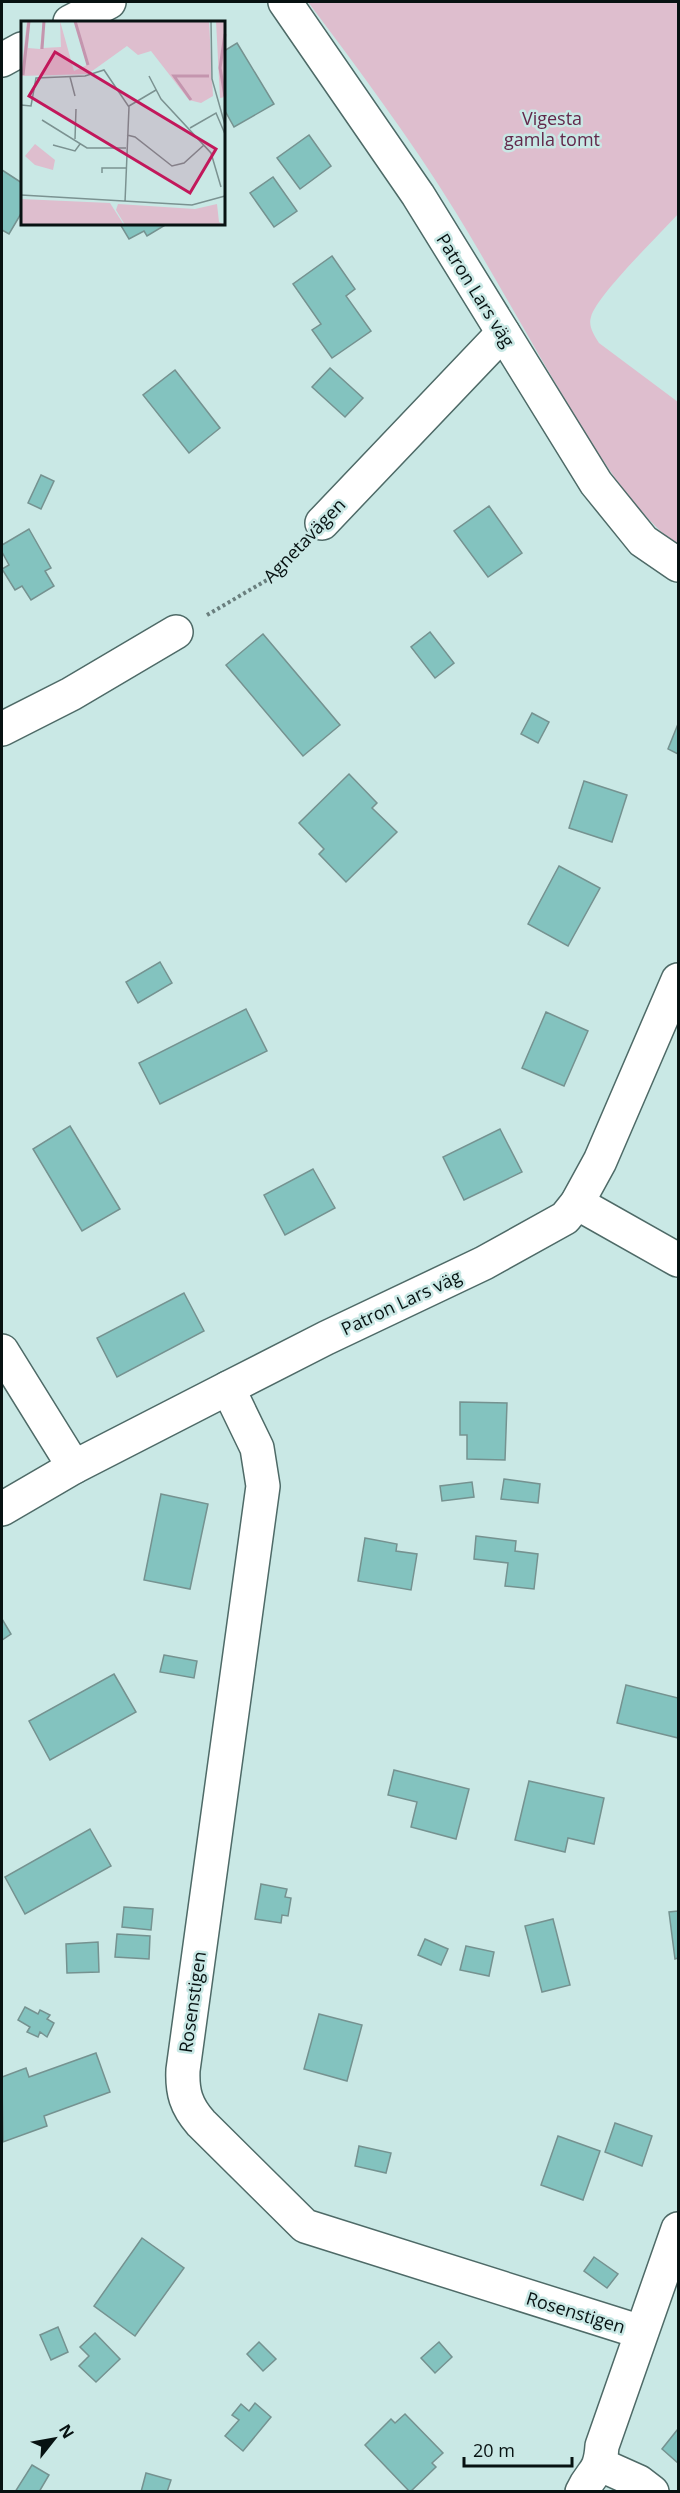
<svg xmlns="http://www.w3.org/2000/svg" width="680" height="2493" font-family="'Open Sans',sans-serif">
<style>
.green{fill:#debece}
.building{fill:#83c3bf;stroke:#759290;stroke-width:1.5}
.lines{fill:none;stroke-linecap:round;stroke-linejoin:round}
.minor-casing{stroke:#4e6a67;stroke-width:36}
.path{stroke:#6a7f7e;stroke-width:4;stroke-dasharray:3 3;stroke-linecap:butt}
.minor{stroke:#fff;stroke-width:33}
.labels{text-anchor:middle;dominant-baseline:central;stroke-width:5;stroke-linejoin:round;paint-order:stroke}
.park-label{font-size:18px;fill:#62284b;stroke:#c9e8e5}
.street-label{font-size:18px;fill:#071212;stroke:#c9e8e5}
.inset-river{fill:none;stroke:#c495ae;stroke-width:3}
.inset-road{fill:none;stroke:#7b9291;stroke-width:1.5}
.view{fill:#c2185b;fill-opacity:0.15;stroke:#c2185b;stroke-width:3}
.inset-edge{fill:none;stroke:#071212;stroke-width:3}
</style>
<rect width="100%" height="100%" fill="#c9e8e5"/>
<path class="green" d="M308,2h370v212c-17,19 -82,82 -87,103 -3,9 3,18 8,26l79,59v144c-46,-36 -76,-86 -106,-135 -40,-66 -77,-135 -117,-200 -45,-73 -96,-141 -147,-209z"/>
<g class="building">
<path d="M237,43l37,61 -40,23 -10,-18v-58z"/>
<path d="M309,135l22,31 -31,23 -23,-31z"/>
<path d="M2,170l20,13v29l-13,22 -7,-4z"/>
<path d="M273,177l24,34 -23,16 -24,-34z"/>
<path d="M120,224h47l-20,12 -3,-5 -15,8z"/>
<path d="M332,256l23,33 -9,7 25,35 -39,27 -20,-28 9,-6 -28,-40z"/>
<path d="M330,368l33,30 -18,19 -33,-30z"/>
<path d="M175,370l45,58 -31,25 -46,-58z"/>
<path d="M41,475l13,6 -13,28 -13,-6z"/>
<path d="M489,506l33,47 -34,24 -34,-46z"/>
<path d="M29,529l22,39 -6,3 9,15 -23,14 -9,-14 -7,4 -13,-21 7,-4 -7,-13v-7z"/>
<path d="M430,632l24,31 -19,15 -24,-31z"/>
<path d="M263,634l77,91 -37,31 -77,-91z"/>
<path d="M532,713l17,9 -11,21 -17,-9z"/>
<path d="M678,724v30l-10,-5z"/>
<path d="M349,774l28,29 -5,5 25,24 -51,50 -27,-28 5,-5 -25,-26z"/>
<path d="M584,781l43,14 -15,47 -43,-14z"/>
<path d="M559,866l41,22 -32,58 -40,-22z"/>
<path d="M160,962l12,21 -34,20 -12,-21z"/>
<path d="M246,1009l21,42 -107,53 -21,-41z"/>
<path d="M546,1012l42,19 -24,55 -42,-18z"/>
<path d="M70,1126l50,83 -38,22 -49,-82z"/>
<path d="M500,1129l22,43 -58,28 -21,-43z"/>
<path d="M313,1169l22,39 -50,27 -21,-40z"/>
<path d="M184,1293l20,38 -87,46 -20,-39z"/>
<path d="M460,1402l47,1 -2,57 -38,-1v-24h-7z"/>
<path d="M504,1479l36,5 -2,19 -37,-4z"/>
<path d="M472,1482l2,15 -32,4 -2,-15z"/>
<path d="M161,1494l47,10 -18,85 -46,-9z"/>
<path d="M476,1536l40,5 -1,10 23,3 -4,35 -29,-3 3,-23 -34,-4z"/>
<path d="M365,1538l32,6 -1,7 21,3 -6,36 -53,-9z"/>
<path d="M2,1619l9,15 -9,6z"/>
<path d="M164,1655l33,6 -3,17 -34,-6z"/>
<path d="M114,1674l22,38 -86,48 -21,-39z"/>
<path d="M626,1685l52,13v40l-61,-15z"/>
<path d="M394,1770l75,19 -13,50 -45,-12 6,-25 -29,-7z"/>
<path d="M529,1781l75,17 -10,46 -26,-6 -3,14 -50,-12z"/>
<path d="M90,1829l21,37 -86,48 -20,-37z"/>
<path d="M261,1884l26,5 -2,8 6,1 -3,18 -6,-1 -1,8 -26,-4z"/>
<path d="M124,1907l29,2 -2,21 -29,-3z"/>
<path d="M678,1911v47l-3,1 -6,-47z"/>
<path d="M553,1919l17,66 -28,7 -17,-66z"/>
<path d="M117,1934l33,2 -1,23 -34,-2z"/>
<path d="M425,1939l23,10 -7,16 -23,-10z"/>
<path d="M98,1942l1,30 -32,1 -1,-29z"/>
<path d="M466,1946l28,6 -5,24 -29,-6z"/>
<path d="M25,2007l13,7 2,-4 10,5 -3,4 7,4 -7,14 -7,-5 -2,5 -11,-5 3,-5 -12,-7z"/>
<path d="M319,2014l43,11 -15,56 -43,-12z"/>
<path d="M96,2053l14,39 -66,24 3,10 -44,16 -1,-65 24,-9 3,9z"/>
<path d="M615,2123l37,13 -10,30 -37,-14z"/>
<path d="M558,2136l42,15 -17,49 -42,-15z"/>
<path d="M359,2146l32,7 -5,20 -31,-7z"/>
<path d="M142,2238l42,30 -49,68 -41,-30z"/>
<path d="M594,2257l24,17 -11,14 -23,-17z"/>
<path d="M58,2327l10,25 -17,8 -11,-25z"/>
<path d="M95,2333l25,26 -24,23 -17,-16 10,-10 -9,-9z"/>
<path d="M259,2342l17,17 -13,12 -16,-17z"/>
<path d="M439,2342l13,15 -17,16 -14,-15z"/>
<path d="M255,2403l16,14 -28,34 -18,-15 14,-16 -7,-5 9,-11 8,7z"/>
<path d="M405,2414l38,39 -11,10 4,4 -26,25 -45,-47 26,-26 4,4z"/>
<path d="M678,2429v34l-16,-14z"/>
<path d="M32,2465l17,10 -10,17h-24z"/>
<path d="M146,2473l25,7 -4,12h-26z"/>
</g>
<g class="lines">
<defs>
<g id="minor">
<path d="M285,2l133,193 178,288 47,58 35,24"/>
<path d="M70,22l39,-20"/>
<path d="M2,60l20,-11"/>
<path d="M322,523l181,-190"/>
<path d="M2,729l69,-35 105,-62"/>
<path d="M577,1203l101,57"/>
<path d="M2,1351l72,116"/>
<path d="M228,1388l29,60 6,38 -80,584c-1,22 3,36 18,53l104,103 336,106"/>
<path d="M2,1509l72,-42 154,-79 98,-50 158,-75 81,-45 12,-15 23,-42 78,-181"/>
<path d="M601,2465l38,17 13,10"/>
<path d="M582,2492c10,-22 18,-17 20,-46l76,-217"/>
</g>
</defs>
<use href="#minor" class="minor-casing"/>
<path class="path" d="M207,615l60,-35 32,-32"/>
<use href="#minor" class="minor"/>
</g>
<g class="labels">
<g class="park-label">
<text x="552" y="118">Vigesta<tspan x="552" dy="21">gamla tomt</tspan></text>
</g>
<g class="street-label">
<text transform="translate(476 290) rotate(58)">Patron Lars väg</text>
<text transform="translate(304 540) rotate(-46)">Agnetavägen</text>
<text transform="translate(401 1302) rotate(-25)">Patron Lars väg</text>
<text transform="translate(192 2002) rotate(-82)">Rosenstigen</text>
<text transform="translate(576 2312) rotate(17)">Rosenstigen</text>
</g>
</g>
<g transform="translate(21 21)">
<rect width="204" height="204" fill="#c9e8e5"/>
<path d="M6,0h3l-2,27 12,1 3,-28v27l18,-1 -1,-26 14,50 13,-6 -13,-44h135l4,75 -12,7 -12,-3 -38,-49 -13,4 -11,-9 -39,28 -67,2zM195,0h9v76l-5,1zM14,123l20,16 -2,10 -18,-5 -10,-9zM0,178l89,4 14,22h-103zM97,183l77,5 22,-5 2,18 6,3h-100l-9,-15z" fill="#debece"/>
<path class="inset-river" d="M54,0l13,44M21,28l2,-28M2,54l6,-54M204,75l-5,-28 5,-34M170,79l-17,-24h35"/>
<path class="inset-road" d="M190,0l1,58 13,46M128,55l12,23 50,54 10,34M49,56l5,19M0,84l10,1 5,-28 49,-2 19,-6 25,37 -4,95M108,85l27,-16M21,99l45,28h39M169,107l26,-15 9,21M106,114l8,2 37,29 12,-3 20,-18M54,118l1,-30M32,124l22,6 5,-7M81,152v-5h24M0,174l171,10 33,-9"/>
<path class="view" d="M34,31l161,97 -26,44 -161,-97z"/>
<rect width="204" height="204" class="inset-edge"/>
</g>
<rect width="680" height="2493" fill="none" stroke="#071212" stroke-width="6"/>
<g transform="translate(54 2439) rotate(59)" stroke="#c9e8e5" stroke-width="4.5" paint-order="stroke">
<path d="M0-4.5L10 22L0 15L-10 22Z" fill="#071212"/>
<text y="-9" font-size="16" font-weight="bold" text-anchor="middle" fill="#071212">N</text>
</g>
<path d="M464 2457v9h108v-9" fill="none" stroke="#071212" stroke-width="3"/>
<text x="473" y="2457" font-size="18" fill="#071212" stroke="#c9e8e5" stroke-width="4.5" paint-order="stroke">20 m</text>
</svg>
